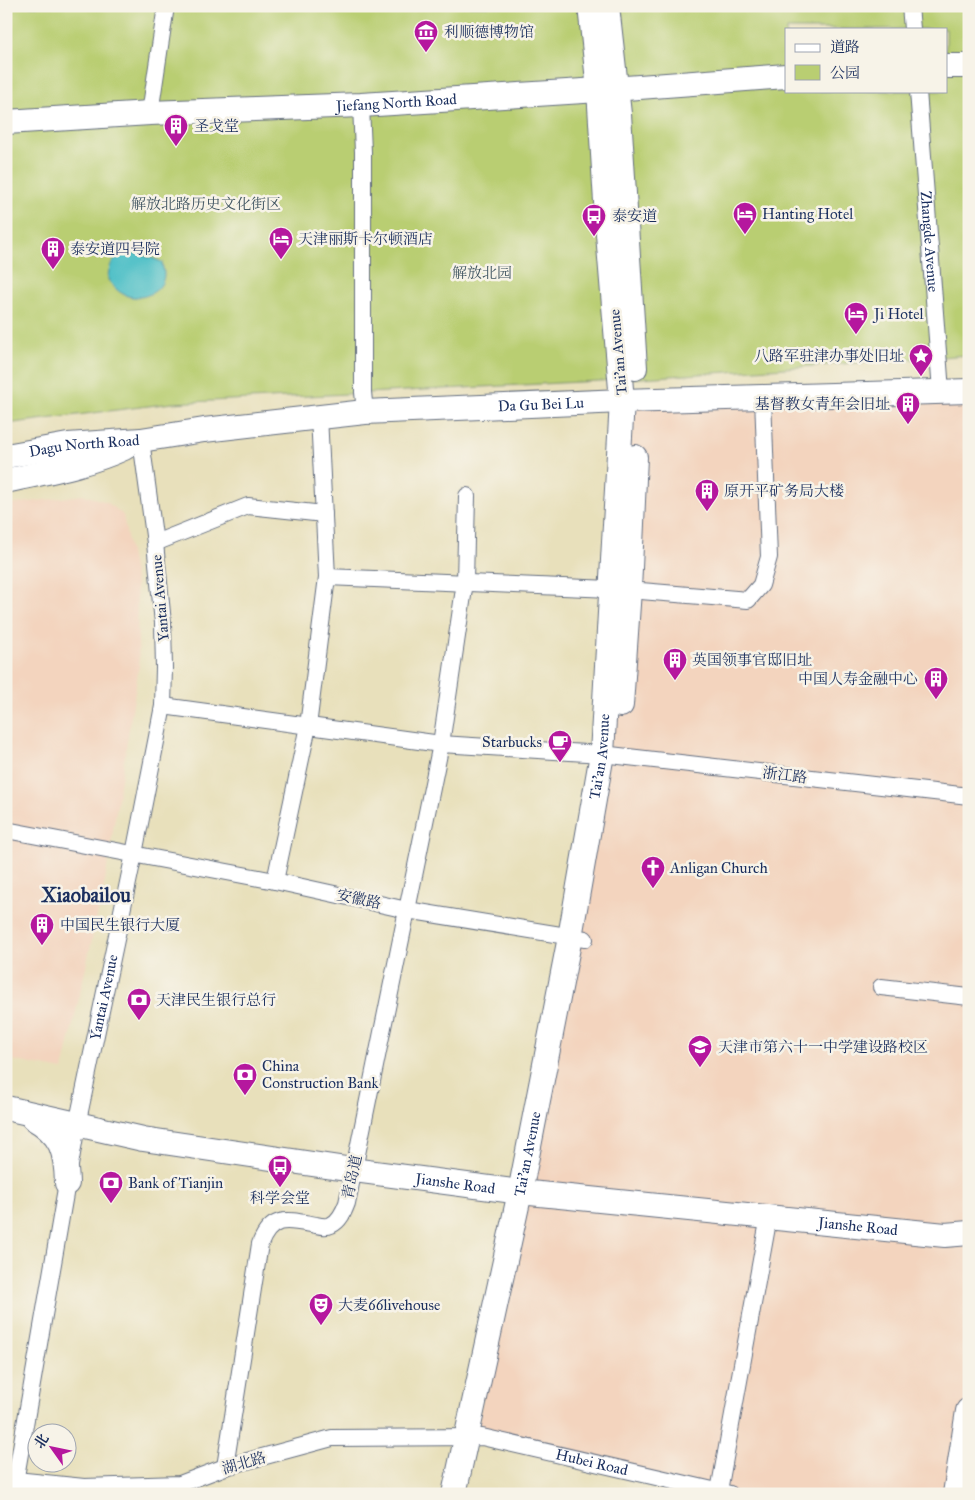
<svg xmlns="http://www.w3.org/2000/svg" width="975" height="1500" font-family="'IM FELL Great Primer','Noto Serif SC',serif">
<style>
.built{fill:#f3d4be}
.green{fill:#b9ce72;stroke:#6a7e68;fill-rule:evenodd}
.water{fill:#53c1c8;stroke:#377893}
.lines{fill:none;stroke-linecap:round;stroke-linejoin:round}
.street-casing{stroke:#636d7f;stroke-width:18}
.secondary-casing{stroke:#636d7f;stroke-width:26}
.primary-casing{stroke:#636d7f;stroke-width:28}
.street{stroke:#fff;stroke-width:16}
.secondary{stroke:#fff;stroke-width:24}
.primary{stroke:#fff;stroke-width:26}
.labels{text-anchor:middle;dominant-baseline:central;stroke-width:5;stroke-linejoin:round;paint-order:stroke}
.poi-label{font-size:15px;fill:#1b2f5e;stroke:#f7f3e8;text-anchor:start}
.street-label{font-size:15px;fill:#1b2f5e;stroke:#f7f3e8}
.park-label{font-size:15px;fill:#425763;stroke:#f7f3e8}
.district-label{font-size:20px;font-weight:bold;fill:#1b2f5e;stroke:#f7f3e8}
</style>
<rect width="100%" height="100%" fill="#f7f3e8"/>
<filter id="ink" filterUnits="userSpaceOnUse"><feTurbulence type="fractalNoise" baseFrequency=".02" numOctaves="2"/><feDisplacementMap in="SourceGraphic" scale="10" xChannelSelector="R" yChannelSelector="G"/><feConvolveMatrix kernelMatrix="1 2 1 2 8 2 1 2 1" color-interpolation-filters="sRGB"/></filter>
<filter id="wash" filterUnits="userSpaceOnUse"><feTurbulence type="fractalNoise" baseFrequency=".0096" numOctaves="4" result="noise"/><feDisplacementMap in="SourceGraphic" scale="20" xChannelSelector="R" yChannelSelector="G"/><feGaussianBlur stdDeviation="1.12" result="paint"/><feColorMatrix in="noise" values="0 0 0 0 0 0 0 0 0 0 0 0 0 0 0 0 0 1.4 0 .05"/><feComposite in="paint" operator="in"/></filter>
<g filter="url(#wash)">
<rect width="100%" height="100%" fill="#e8e0bb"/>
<g class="built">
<path d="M969,403v1091h-229l-266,-51 134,-696 20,-341z"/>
<path d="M84,495l23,7 16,13 13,69 3,82 -34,215 -42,189 -57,-11v-554z"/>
</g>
<path class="green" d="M6,6h963v349l-370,26 -427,22 -166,21zM786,29h160v62h-160z"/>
<path class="water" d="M134,253l18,5 10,4c0,4 2,8 2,12 0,18 -23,28 -39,21 -7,-3 -12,-9 -17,-15 0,-18 8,-25 26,-27z"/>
</g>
<g filter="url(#ink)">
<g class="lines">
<defs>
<g id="street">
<path d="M910,6l2,23"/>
<path id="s1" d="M918,91l23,300"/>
<path d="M361,105l2,47v240l2,20"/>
<path d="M150,113l16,-107"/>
<path d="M155,543l93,-37 76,8"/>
<path d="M327,577l284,12"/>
<path d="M629,590l119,10 13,-15 8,-28 -6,-159"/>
<path d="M163,706l278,38 161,10 367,42"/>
<path d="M6,830l269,51 132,29 178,29"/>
<path d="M275,881l33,-155 19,-149 -8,-161"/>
<path d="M881,987l88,10"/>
<path d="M225,1467l35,-223c12,-30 28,-24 56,-19 4,1 11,2 15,0 9,-4 13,-14 16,-22l94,-459 24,-162 2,-86"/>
<path id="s2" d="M6,1479l78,8 96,-3 45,-17 107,-29 150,-1 248,57"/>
<path d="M719,1491l50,-275"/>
<path id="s3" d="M13,1494l64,-369 57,-271 29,-148 1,-38 -1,-45 -8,-80 -14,-103"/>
</g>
<g id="secondary">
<path d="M607,6l12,108 16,254"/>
<path d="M946,66h23"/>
<path id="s4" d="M6,122l144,-9 211,-8 238,-15 187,-14"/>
<path id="s5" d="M6,456l62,-11 73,-5 63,-10 161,-18 257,-11 347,-10"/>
<path d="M6,481c40,-9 81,-16 118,-33"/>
<path d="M621,705l8,-115 6,-133"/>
<path id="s6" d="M6,1108l137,31 210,31 167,22 425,43 24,-2"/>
<path d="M33,1118c29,16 33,34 34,65"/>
<path id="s7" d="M454,1494l66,-302 50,-255 32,-183 20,-353 -14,-167 -9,-144 -9,-84"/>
</g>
<path id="primary" d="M956,1494l13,-83"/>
</defs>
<use href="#street" class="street-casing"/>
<use href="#secondary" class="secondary-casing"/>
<use href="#primary" class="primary-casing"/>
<use href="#street" class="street"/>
<use href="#secondary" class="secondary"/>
<use href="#primary" class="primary"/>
</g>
</g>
<defs>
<symbol id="museum-pin" viewBox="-11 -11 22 30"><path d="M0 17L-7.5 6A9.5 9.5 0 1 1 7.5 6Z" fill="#b5179e" stroke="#f7f3e8"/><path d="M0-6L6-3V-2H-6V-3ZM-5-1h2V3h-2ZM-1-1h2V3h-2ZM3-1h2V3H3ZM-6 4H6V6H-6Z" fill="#fff"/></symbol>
<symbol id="building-pin" viewBox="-11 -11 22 30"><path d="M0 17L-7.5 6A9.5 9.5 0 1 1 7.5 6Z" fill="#b5179e" stroke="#f7f3e8"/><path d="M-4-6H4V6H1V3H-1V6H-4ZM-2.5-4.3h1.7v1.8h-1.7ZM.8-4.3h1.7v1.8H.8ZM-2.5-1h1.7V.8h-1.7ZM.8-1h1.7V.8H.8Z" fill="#fff"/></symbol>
<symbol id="hotel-pin" viewBox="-11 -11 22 30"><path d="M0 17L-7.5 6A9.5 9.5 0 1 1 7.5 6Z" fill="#b5179e" stroke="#f7f3e8"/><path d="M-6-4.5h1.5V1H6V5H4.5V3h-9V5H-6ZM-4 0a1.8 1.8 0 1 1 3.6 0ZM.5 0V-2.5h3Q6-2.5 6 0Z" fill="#fff"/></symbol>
<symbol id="bus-pin" viewBox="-11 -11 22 30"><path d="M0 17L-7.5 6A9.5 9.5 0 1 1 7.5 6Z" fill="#b5179e" stroke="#f7f3e8"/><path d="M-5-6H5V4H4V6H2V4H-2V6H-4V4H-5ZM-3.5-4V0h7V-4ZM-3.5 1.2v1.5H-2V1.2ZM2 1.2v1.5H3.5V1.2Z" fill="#fff"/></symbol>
<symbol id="sight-pin" viewBox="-11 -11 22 30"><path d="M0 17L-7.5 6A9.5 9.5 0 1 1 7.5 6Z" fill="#b5179e" stroke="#f7f3e8"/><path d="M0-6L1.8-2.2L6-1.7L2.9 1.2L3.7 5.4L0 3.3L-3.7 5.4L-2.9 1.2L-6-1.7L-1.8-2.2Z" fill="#fff"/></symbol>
<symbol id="cafe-pin" viewBox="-11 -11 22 30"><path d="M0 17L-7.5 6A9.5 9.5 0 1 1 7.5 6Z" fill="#b5179e" stroke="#f7f3e8"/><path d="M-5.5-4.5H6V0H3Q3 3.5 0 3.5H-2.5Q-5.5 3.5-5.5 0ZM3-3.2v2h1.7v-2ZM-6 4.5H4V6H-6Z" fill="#fff"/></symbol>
<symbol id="church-pin" viewBox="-11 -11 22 30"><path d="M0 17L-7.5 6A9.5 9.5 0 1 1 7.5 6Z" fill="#b5179e" stroke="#f7f3e8"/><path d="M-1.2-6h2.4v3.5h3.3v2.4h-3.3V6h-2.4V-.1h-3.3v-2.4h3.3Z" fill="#fff"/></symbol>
<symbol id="bank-pin" viewBox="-11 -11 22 30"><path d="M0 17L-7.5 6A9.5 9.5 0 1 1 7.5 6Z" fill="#b5179e" stroke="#f7f3e8"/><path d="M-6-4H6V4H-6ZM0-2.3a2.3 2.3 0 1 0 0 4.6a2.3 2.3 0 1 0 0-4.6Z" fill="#fff"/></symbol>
<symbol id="school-pin" viewBox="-11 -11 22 30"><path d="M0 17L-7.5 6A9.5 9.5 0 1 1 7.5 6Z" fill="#b5179e" stroke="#f7f3e8"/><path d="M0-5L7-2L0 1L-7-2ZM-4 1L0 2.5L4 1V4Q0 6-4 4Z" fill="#fff"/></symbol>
<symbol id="theatre-pin" viewBox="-11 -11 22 30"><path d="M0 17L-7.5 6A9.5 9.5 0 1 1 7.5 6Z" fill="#b5179e" stroke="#f7f3e8"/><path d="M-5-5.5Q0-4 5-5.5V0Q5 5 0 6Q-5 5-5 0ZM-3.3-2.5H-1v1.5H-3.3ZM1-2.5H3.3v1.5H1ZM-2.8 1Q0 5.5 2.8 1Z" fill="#fff"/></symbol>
</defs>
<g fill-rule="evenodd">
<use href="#museum-pin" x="412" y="18" width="28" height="38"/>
<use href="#building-pin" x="162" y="112" width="28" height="38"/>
<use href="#hotel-pin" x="731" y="200" width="28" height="38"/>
<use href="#bus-pin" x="580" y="202" width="28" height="38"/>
<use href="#hotel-pin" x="267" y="225" width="28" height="38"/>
<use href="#building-pin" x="39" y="235" width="28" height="38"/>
<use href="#hotel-pin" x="842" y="300" width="28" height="38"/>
<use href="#sight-pin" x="907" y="342" width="28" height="38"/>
<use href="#building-pin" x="894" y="390" width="28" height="38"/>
<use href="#building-pin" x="693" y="477" width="28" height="38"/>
<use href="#building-pin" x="661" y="646" width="28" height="38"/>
<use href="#building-pin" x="922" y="665" width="28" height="38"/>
<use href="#cafe-pin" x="546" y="728" width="28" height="38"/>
<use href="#church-pin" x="639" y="854" width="28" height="38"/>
<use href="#building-pin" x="28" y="911" width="28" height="38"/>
<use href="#bank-pin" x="125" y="986" width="28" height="38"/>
<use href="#school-pin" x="686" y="1033" width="28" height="38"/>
<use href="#bank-pin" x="231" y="1061" width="28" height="38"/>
<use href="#bus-pin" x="266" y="1153" width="28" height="38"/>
<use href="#bank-pin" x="97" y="1169" width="28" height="38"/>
<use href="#theatre-pin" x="307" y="1291" width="28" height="38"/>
</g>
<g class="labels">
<g class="poi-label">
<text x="444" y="32">利顺德博物馆</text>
<text x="194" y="126">圣戈堂</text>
<text x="762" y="214">Hanting Hotel</text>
<text x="612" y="216">泰安道</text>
<text x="298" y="239">天津丽斯卡尔顿酒店</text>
<text x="70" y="249">泰安道四号院</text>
<text x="874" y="314">Ji Hotel</text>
<text x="904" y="356" text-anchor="end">八路军驻津办事处旧址</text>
<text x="890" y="404" text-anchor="end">基督教女青年会旧址</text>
<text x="724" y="491">原开平矿务局大楼</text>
<text x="692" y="660">英国领事官邸旧址</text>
<text x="918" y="679" text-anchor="end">中国人寿金融中心</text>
<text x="542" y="742" text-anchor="end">Starbucks</text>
<text x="670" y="868">Anligan Church</text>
<text x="60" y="925">中国民生银行大厦</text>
<text x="156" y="1000">天津民生银行总行</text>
<text x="718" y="1047">天津市第六十一中学建设路校区</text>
<text x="262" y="1066">China<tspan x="262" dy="17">Construction Bank</tspan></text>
<text x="128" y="1183">Bank of Tianjin</text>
<text x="280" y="1198" text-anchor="middle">科学会堂</text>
<text x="338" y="1305">大麦66livehouse</text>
</g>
<g class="street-label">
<text stroke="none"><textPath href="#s4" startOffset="391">Jiefang North Road</textPath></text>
<text stroke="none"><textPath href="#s1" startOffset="151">Zhangde Avenue</textPath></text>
<text transform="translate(618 352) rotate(-95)">Tai'an Avenue</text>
<text stroke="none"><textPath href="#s5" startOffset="538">Da Gu Bei Lu</textPath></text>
<text stroke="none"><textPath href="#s5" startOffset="79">Dagu North Road</textPath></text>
<text transform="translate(160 598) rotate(-95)">Yantai Avenue</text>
<text stroke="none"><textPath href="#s7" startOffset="752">Tai'an Avenue</textPath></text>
<text transform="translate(785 775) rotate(7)">浙江路</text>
<text transform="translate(359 899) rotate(12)">安徽路</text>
<text stroke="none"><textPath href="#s3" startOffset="505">Yantai Avenue</textPath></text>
<text stroke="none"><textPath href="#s7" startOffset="348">Tai'an Avenue</textPath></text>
<text transform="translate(352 1177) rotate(-78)">青岛道</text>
<text stroke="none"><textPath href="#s6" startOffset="456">Jianshe Road</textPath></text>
<text stroke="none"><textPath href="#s6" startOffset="861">Jianshe Road</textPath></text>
<text stroke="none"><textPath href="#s2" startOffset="596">Hubei Road</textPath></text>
<text transform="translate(244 1463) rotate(-16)">湖北路</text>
</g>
<g class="park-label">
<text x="206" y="204">解放北路历史文化街区</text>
<text x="482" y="273">解放北园</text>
</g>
<g class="district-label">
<text x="86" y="895">Xiaobailou</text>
</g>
</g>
<rect width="975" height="1500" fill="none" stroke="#f7f3e8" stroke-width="25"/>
<rect x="785" y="28" width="162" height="65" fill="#f7f3e8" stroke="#9fa5b1"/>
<rect x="795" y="44" width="25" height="8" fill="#ffffff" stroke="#9fa5b1"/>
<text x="830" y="52" font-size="15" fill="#1b2f5e">道路</text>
<rect x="795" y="65" width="25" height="15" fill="#b9ce72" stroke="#9fa5b1"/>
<text x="830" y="78" font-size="15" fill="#1b2f5e">公园</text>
<g transform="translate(52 1448) rotate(303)"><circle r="24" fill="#f7f3e8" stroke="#9fa5b1"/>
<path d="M0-4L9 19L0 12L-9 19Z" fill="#b5179e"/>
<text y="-8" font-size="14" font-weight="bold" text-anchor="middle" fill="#1b2f5e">北</text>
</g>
</svg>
